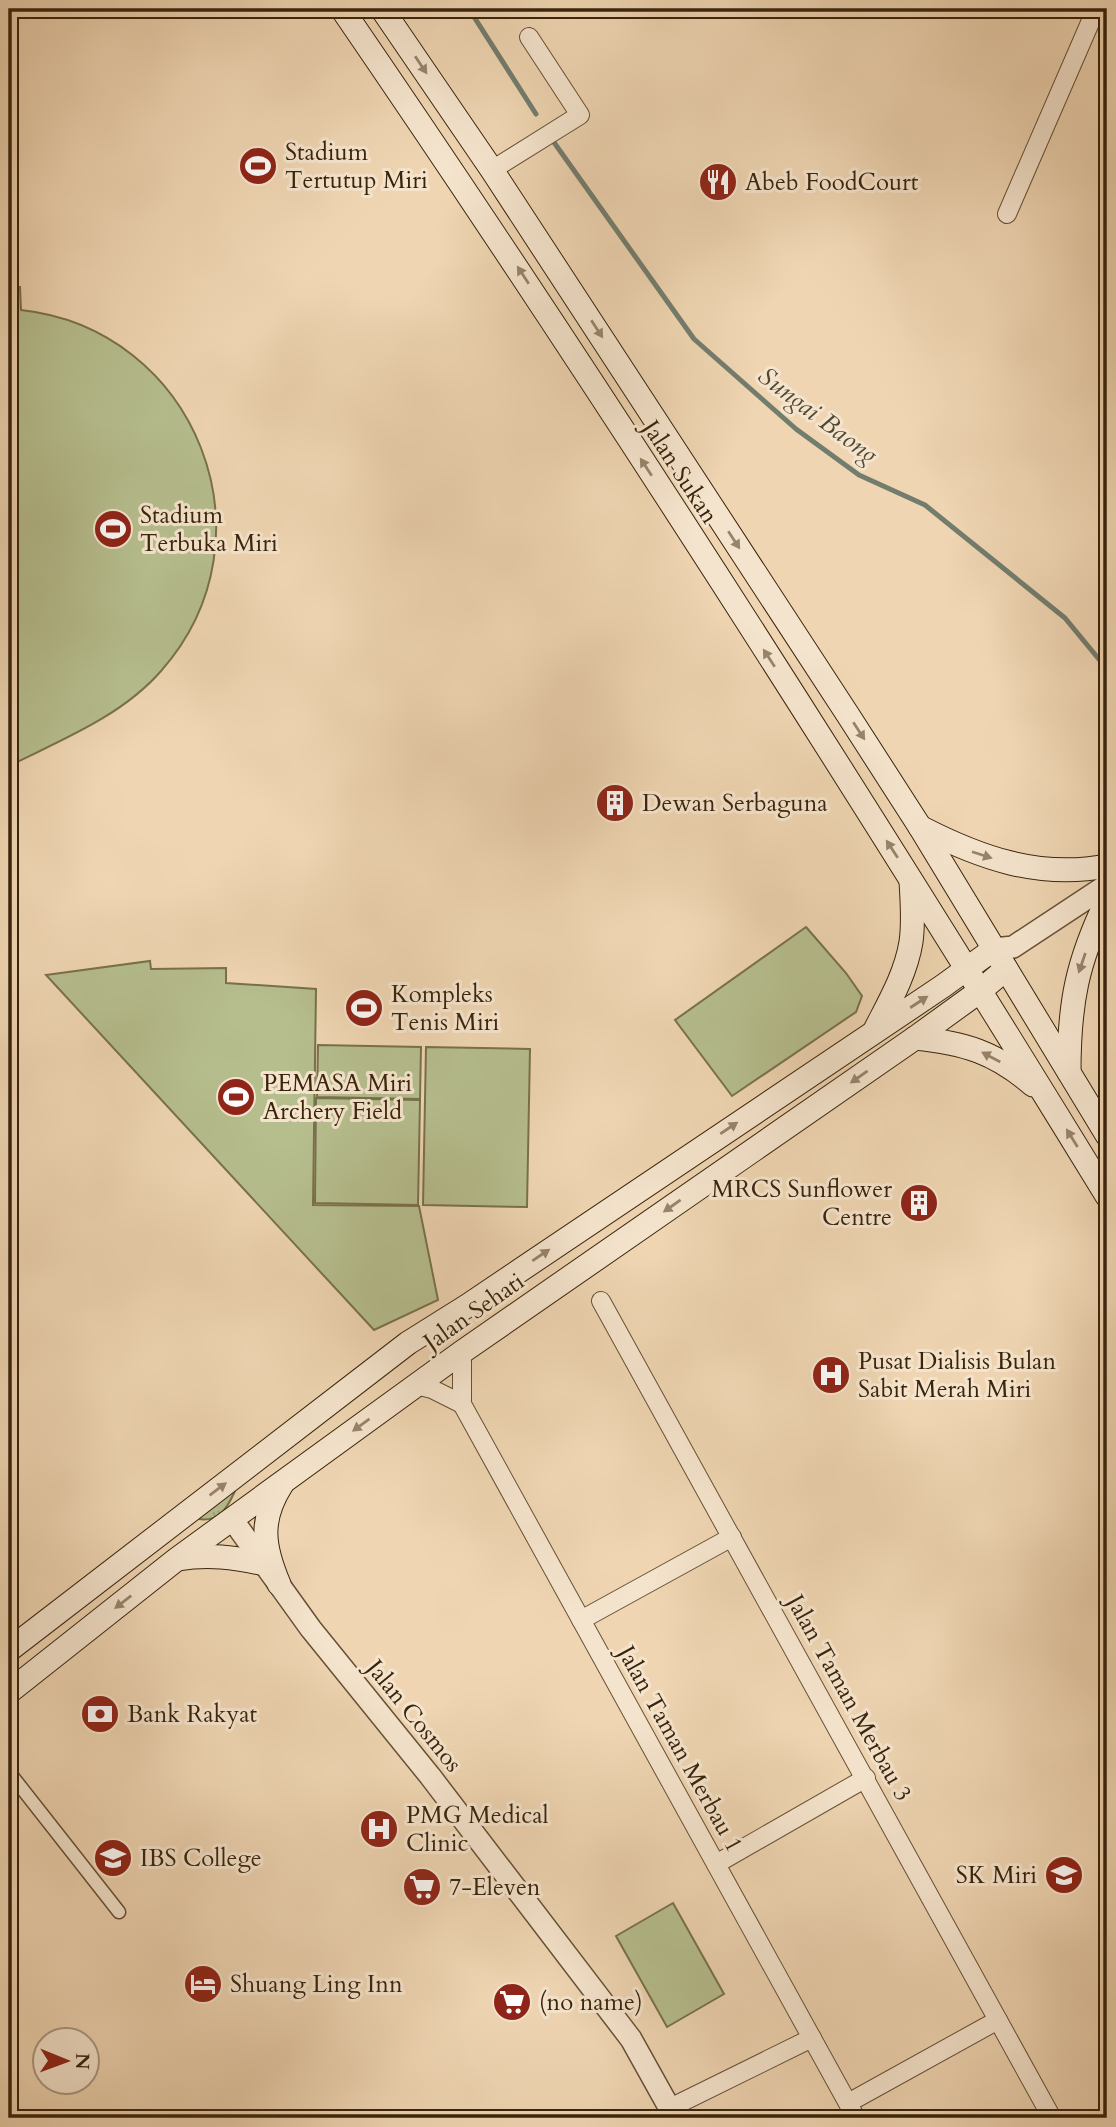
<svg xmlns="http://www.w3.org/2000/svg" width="1116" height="2127" font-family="Cardo,serif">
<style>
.grass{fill:url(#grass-tufts);stroke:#78714c;stroke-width:2}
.pitch{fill:#b6be8e;stroke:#78714c;stroke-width:2}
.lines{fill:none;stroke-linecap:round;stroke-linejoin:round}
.stream{stroke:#737d6e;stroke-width:5}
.pedestrian-casing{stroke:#665035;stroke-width:15}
.minor-casing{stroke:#665035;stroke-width:20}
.tertiary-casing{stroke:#665035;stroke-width:24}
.secondary-casing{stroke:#39240b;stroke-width:25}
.pedestrian{stroke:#f5e4cd;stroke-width:12}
.minor{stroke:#f5e4cd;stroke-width:18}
.tertiary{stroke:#f5e4cd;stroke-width:21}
.secondary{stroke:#f5e4cd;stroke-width:23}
.oneway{fill:#97846c}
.labels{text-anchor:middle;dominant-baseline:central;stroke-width:6;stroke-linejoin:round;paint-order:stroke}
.poi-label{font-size:24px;fill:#39240b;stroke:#f5e4cd;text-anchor:start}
.street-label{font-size:24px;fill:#39240b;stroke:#f5e4cd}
.water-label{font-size:26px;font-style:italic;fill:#514934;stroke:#f5e4cd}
</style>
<defs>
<pattern id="grass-tufts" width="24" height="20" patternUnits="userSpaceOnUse" patternTransform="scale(1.75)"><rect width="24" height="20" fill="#b6be8e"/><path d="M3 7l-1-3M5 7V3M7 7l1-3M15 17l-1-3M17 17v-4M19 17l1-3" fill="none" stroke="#9da379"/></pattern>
</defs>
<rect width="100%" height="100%" fill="#efd5b2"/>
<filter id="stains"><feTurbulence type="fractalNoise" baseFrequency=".00286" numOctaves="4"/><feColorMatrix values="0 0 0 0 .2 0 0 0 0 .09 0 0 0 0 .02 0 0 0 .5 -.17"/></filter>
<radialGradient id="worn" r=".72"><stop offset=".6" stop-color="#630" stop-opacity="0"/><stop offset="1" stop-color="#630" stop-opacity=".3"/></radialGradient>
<path class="grass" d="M230,1488l5,3c-9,20 -17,33 -42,27z"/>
<g class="pitch">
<path d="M9,287h11l1,23c175,19 258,228 140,361 -39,45 -100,69 -152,95z"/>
<path d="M806,927l40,46 16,23 -6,16 -124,84 -57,-76z"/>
<path d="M150,961l1,8 75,-1v15l90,6 -3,216 106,1 19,94 -64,30 -328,-355z"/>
<path d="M318,1045l103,2 -1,52 -103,-2z"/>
<path d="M426,1047l104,2 -3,158 -104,-2z"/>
<path d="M316,1098l104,2 -2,105 -103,-2z"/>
<path d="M673,1903l51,91 -57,33 -51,-91z"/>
</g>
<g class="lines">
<g class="stream">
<path d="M469,9l67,105"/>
<path d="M553,141l141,198 102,90 63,46 66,30 140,113 42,51"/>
</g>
<defs>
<path id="pedestrian" d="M9,1772l110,140"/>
<g id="minor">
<path d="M492,170l88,-55 -51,-78"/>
<path d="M1007,214l89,-205"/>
<path d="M601,1301l451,817"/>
<path d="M462,1352v52l394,714"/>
<path d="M416,1385l16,4 30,15"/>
<path d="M581,1620l151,-83"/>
<path d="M716,1864l150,-86"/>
<path d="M848,2103l150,-83"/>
<path d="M670,2108l142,-70"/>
</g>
<g id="tertiary">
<path d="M994,949l19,-2 94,-62"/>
<path d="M232,1519l79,110 119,147 201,263 44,79"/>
</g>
<g id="secondary">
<path d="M342,9c266,388 519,786 765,1187"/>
<path d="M382,9l110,161 356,545 72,112 187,308"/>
<path d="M920,827c60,31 119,52 187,39"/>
<path d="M876,1028c14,-27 30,-55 35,-86 3,-20 1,-41 0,-61"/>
<path d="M915,1038c49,5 80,14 118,47"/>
<path d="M1069,1072c0,-69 8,-110 38,-172"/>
<path d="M178,1559c30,-5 56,-2 86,5"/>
<path d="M279,1584c-16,-38 -20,-64 3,-100"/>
<path d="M9,1650l399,-307 59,-37 476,-320 51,-37"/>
<path d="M9,1692l168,-133 285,-207 453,-314 65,-47 26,-22"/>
</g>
</defs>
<use href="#pedestrian" class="pedestrian-casing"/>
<use href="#minor" class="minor-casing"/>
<use href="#tertiary" class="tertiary-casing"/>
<use href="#secondary" class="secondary-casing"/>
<use href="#pedestrian" class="pedestrian"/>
<use href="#minor" class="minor"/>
<use href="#tertiary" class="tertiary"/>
<use href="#secondary" class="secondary"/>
</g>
<defs><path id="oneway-solid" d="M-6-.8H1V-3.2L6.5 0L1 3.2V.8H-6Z" transform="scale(1.75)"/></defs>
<g class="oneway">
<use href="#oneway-solid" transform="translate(421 65) rotate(56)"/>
<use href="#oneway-solid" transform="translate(523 275) rotate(-123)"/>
<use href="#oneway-solid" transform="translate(597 329) rotate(57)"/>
<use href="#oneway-solid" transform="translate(646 467) rotate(-123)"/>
<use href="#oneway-solid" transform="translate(734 540) rotate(57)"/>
<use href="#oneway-solid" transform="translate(769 658) rotate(-123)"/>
<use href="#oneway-solid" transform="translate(859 731) rotate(57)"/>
<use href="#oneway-solid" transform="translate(892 849) rotate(-123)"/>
<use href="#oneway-solid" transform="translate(982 855) rotate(18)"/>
<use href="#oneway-solid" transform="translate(1082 963) rotate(109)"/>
<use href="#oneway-solid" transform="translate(919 1002) rotate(-33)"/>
<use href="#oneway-solid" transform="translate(991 1057) rotate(-152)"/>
<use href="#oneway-solid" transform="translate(859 1077) rotate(145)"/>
<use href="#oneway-solid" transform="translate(729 1128) rotate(-34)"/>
<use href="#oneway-solid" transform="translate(1072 1138) rotate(-122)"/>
<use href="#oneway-solid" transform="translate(672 1206) rotate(145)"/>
<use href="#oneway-solid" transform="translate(541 1255) rotate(-34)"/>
<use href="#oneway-solid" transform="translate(361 1425) rotate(144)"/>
<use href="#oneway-solid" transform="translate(218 1489) rotate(-37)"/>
<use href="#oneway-solid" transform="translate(123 1602) rotate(142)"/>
</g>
<defs>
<symbol id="stadium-disc" viewBox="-11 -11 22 22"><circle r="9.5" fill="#8f2418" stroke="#f5e4cd"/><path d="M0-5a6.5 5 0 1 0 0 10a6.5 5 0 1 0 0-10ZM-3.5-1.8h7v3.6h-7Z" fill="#fff"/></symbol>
<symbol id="restaurant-disc" viewBox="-11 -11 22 22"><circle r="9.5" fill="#8f2418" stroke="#f5e4cd"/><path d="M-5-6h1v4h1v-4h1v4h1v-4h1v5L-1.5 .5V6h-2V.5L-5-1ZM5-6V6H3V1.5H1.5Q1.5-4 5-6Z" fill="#fff"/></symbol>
<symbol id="building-disc" viewBox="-11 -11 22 22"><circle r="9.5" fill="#8f2418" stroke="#f5e4cd"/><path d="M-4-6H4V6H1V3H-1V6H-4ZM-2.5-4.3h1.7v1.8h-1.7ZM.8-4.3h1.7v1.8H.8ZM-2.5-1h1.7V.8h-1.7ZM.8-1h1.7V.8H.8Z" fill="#fff"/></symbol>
<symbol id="hospital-disc" viewBox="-11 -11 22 22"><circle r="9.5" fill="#8f2418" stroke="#f5e4cd"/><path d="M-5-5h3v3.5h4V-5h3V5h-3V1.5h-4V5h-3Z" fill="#fff"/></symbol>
<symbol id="bank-disc" viewBox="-11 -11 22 22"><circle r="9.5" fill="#8f2418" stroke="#f5e4cd"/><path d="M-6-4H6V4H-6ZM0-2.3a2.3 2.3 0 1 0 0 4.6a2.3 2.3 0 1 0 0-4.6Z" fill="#fff"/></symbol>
<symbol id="university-disc" viewBox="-11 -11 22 22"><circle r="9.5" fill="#8f2418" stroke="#f5e4cd"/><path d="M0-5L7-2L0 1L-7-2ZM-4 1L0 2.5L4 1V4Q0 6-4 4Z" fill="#fff"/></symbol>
<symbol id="school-disc" viewBox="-11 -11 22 22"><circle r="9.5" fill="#8f2418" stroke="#f5e4cd"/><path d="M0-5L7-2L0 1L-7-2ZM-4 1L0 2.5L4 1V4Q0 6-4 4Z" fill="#fff"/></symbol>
<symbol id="supermarket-disc" viewBox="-11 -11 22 22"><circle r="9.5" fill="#8f2418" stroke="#f5e4cd"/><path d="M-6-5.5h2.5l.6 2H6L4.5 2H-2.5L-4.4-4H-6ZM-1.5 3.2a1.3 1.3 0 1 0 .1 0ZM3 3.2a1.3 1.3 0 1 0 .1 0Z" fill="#fff"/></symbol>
<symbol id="hotel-disc" viewBox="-11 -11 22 22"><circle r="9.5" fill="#8f2418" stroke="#f5e4cd"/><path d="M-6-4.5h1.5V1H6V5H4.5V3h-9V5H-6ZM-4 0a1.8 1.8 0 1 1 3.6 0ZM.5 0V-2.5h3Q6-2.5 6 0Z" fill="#fff"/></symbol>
</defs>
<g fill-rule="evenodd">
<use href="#stadium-disc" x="236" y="144" width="44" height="44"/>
<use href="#restaurant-disc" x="696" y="160" width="44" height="44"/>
<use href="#stadium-disc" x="91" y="507" width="44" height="44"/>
<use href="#building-disc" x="593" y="781" width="44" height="44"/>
<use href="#stadium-disc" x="342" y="986" width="44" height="44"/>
<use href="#stadium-disc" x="214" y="1075" width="44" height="44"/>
<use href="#building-disc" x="897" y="1181" width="44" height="44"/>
<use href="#hospital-disc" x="809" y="1353" width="44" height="44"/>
<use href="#bank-disc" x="78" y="1692" width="44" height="44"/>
<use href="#hospital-disc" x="357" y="1807" width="44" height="44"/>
<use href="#university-disc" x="91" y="1836" width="44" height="44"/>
<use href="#school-disc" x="1042" y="1853" width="44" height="44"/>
<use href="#supermarket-disc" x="400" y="1865" width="44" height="44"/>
<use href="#hotel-disc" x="181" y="1962" width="44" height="44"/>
<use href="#supermarket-disc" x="490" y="1980" width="44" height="44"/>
</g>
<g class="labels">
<g class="poi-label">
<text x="285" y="152">Stadium<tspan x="285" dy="28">Tertutup Miri</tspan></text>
<text x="745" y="182">Abeb FoodCourt</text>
<text x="140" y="515">Stadium<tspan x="140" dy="28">Terbuka Miri</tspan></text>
<text x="642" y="803">Dewan Serbaguna</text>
<text x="391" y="994">Kompleks<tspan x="391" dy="28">Tenis Miri</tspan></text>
<text x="263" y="1083">PEMASA Miri<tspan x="263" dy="28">Archery Field</tspan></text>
<text x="892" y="1189" text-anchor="end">MRCS Sunflower<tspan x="892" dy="28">Centre</tspan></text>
<text x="858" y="1361">Pusat Dialisis Bulan<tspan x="858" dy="28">Sabit Merah Miri</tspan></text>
<text x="127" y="1714">Bank Rakyat</text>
<text x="406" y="1815">PMG Medical<tspan x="406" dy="28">Clinic</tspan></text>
<text x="140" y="1858">IBS College</text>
<text x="1037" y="1875" text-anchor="end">SK Miri</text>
<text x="449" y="1887">7-Eleven</text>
<text x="230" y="1984">Shuang Ling Inn</text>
<text x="539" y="2002">(no name)</text>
</g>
<g class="street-label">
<text transform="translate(680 472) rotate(57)">Jalan Sukan</text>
<text transform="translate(474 1312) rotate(-35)">Jalan Sehati</text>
<text transform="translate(849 1698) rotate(61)">Jalan Taman Merbau 3</text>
<text transform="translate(414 1716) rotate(51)">Jalan Cosmos</text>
<text transform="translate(680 1749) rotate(61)">Jalan Taman Merbau 1</text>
</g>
<g class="water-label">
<text transform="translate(818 415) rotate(37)">Sungai Baong</text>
</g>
</g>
<rect width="1116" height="2127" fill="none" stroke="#efd5b2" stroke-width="35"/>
<rect x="10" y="10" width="1095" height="2106" fill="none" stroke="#39240b" stroke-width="3.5"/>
<rect x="18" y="18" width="1081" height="2092" fill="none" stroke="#39240b" stroke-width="2"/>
<g transform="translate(66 2061) rotate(91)"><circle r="33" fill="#f5e4cd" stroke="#aa977f" stroke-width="2"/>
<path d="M0-5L12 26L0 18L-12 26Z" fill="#8f2418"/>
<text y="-10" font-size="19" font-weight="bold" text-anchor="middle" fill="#39240b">N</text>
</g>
<rect width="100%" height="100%" filter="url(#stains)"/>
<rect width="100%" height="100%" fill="url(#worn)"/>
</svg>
